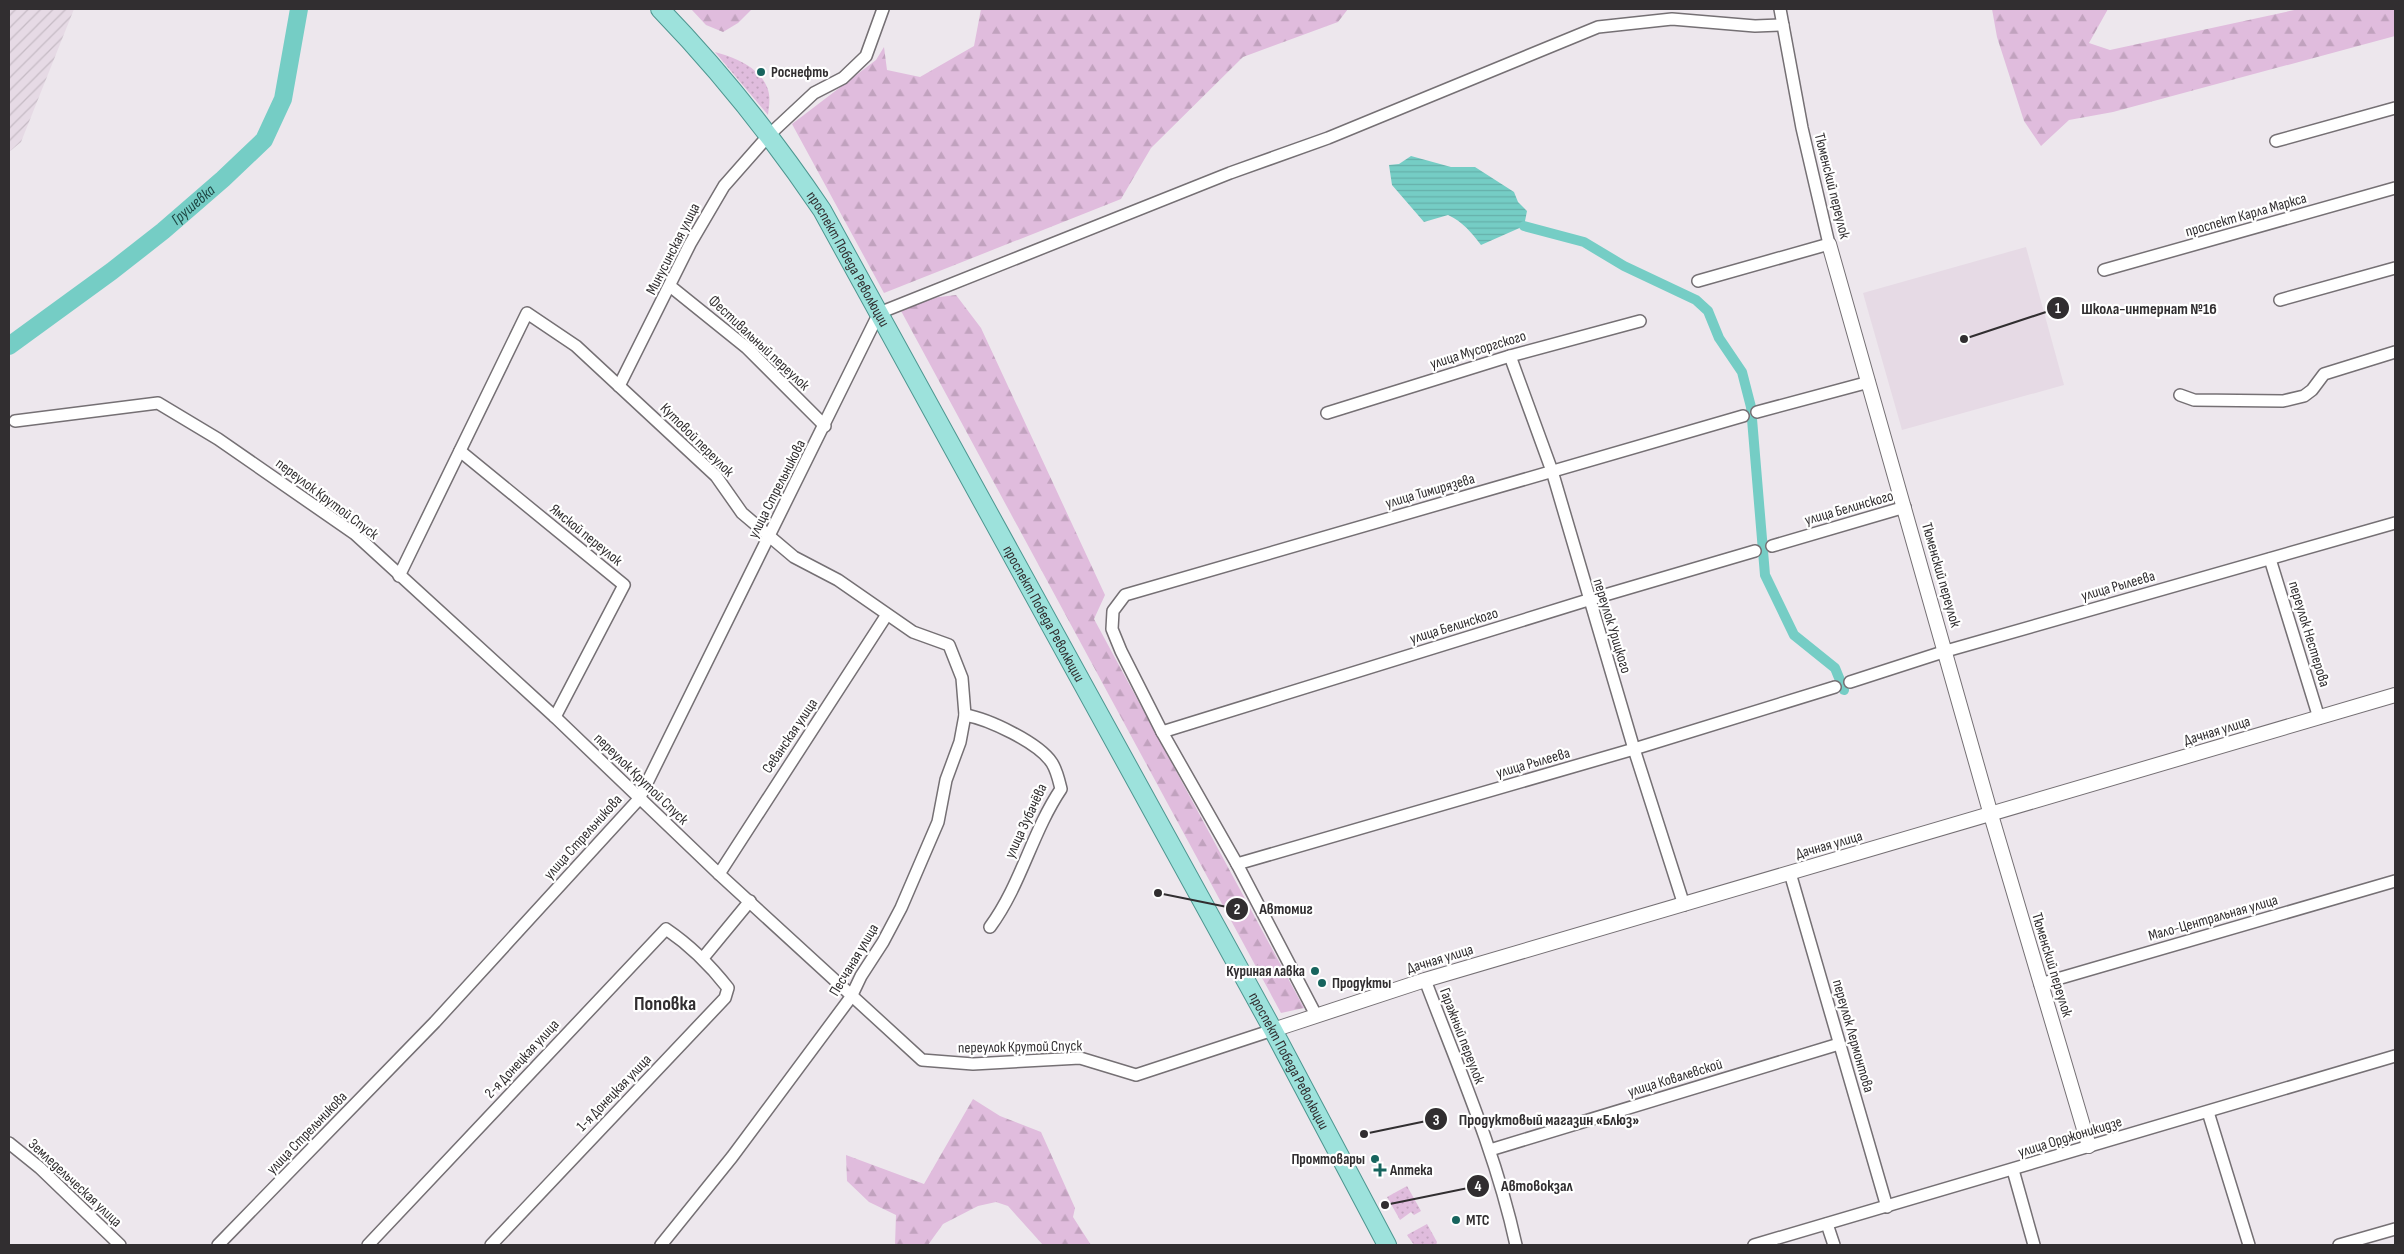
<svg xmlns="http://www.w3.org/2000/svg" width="2404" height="1254" font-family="'Sofia Sans Condensed',sans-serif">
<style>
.built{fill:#e6dae5}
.industrial{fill:url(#industrial-furrows)}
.green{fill:url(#green-dots)}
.forest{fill:url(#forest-firs)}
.water{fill:url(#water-rules)}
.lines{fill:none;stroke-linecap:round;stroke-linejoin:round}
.canal{stroke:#75cdc5;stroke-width:10}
.river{stroke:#75cdc5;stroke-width:18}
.minor-casing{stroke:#757074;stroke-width:14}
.tertiary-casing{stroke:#757074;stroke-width:16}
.primary-casing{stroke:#4d9690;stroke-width:20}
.minor{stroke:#fff;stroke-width:11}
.tertiary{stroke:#fff;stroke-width:14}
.primary{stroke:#9de2dc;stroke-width:18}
.poi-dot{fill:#17645e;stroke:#fff;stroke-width:2}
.labels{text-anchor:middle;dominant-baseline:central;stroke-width:4.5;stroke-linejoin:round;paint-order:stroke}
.poi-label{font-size:15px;font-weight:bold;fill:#312e30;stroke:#fff;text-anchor:start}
.street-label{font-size:15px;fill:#312e30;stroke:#fff}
.water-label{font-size:16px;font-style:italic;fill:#204946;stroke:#fff}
.district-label{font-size:20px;font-weight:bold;fill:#312e30;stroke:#fff}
.leader{fill:none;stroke:#312e30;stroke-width:2}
.callout-dot{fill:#312e30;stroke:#fff;stroke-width:2}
.mark-label{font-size:15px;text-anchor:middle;font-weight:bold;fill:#fff}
.callout-label{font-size:16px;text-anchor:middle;font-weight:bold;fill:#312e30;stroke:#fff;stroke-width:4.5;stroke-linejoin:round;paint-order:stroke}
</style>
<defs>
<pattern id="industrial-furrows" width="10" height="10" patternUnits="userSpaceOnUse" patternTransform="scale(1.25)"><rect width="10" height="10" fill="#e6dae5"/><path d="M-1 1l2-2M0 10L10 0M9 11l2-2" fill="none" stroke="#c6bbc5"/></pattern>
<pattern id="green-dots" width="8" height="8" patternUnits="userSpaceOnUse" patternTransform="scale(1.25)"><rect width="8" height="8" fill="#e0bcdd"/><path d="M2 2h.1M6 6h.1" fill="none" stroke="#c1a2be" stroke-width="1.8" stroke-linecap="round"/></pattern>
<pattern id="forest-firs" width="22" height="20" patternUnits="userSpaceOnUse" patternTransform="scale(1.25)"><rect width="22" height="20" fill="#e0bcdd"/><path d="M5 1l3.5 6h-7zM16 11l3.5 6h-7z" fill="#c1a2be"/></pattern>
<pattern id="water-rules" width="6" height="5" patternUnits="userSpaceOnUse" patternTransform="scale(1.25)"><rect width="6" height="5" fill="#75cdc5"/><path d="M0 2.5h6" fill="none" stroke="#66b0aa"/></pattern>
</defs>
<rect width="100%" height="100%" fill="#ede7ed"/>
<path class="built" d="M2026,247l38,138 -162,45 -39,-137z"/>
<path class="industrial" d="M9,9h65l-53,133 -12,10z"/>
<g class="green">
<path d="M715,52c19,5 44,15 52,35 4,9 2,19 1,28z"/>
<path d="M1407,1186l14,25 -7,4 -3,-3 -11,8 -13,-23z"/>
<path d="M1427,1224l10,18 -1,3h-22l-7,-10z"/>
</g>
<g class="forest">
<path d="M691,9h61l-14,14 -15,9 -17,-7z"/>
<path d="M981,9h367l-10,13 -95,35 -92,91 -30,51 -237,94 -92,-169 84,-64 8,-13 3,23 33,7 54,-31z"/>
<path d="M1992,9h116l-19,34 21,7 189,-41h96v27l-282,76 -44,8 -28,26 -17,-25 -27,-84z"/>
<path d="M956,295l25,33 124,267 -11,24 210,389 -23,5 -381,-704 31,-11z"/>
<path d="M973,1099l27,17 41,16 34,76 -2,9 18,28h-48l-35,-39 -12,-4 -18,4 -35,18 -15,21h-33l1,-30 -27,-13 -22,-21 -1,-26 78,29z"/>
</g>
<path class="water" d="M1411,156l40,11h24l39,25 4,10 9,9 -3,15 -43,19c-10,-13 -18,-23 -33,-30l-24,7 -32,-37 -3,-20 10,-1z"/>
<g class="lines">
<path class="canal" d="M1524,226l60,16 40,24 72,34 12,11 11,27 23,34 9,35 14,168 29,60 41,33 9,22"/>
<path class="river" id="s1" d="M9,346l103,-75 51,-40 60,-52 41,-39 19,-41 16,-90"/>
<defs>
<g id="minor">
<path d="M2276,141l119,-33"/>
<path d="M2104,270l291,-82"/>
<path d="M1698,281l131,-37 -27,-116 -22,-119"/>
<path d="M670,286l77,62 78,78"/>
<path d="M2280,300l115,-32"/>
<path d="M1510,356l42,115 82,278 50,156"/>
<path d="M619,386l71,-142 34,-58 45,-51 45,-42 29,-15 23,-22 17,-47"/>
<path d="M2180,395l14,5 89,1 21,-5 8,-6 12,-16 71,-22"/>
<path d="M1757,412l112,-30"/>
<path d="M1327,413l183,-57 130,-35"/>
<path d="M15,421l143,-18 60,36 137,95 200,183 164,157 203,186 51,4 107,-6 56,17 137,-45"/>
<path d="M460,451l164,134 -69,132"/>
<path d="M1772,546l133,-39"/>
<path d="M2270,559l49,159"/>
<path d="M399,576l128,-263 49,33 140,130 26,37 52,44 44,23 75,52 36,13 13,33 3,37 -5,27 -14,38 -8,42 -37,86 -18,34 -22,34 -10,21 -119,160 -71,88"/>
<path d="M1850,682l96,-31 449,-128"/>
<path d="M965,715c24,4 74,28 87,48 5,8 7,18 9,26 -29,43 -40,96 -71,138"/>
<path d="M1162,732l426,-132 167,-49"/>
<path d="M1237,864l397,-115 201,-62"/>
<path d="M1790,873l97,334"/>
<path d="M719,874l167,-258"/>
<path d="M703,958l47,-57"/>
<path d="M1425,980c33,87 71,173 91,265"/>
<path d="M2040,984l355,-103"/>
<path d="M1316,1015l-79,-151 -75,-132 -41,-81 -9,-22 1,-18 12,-16 618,-179"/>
<path d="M2208,1112l41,133"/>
<path d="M9,1143l31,25 80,77"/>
<path d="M1490,1150l349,-106"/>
<path d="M2013,1170l21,75"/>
<path d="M1827,1224l7,21"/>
<path d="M218,1245l217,-223 204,-223 240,-486 351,-140 98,-35 270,-111 74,-8 83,7 28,-1"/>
<path d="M368,1245l298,-316c25,17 44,36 62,59l-3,10 -234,247"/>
<path d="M1754,1245l641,-189"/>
<path d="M2339,1245l56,-16"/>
</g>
<g id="tertiary">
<path d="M1829,244l162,571 98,331"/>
<path d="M1273,1030l152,-50 970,-285"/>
</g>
<g id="primary">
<path id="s2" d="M660,9c60,62 114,130 162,201l451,820 114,215"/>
</g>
</defs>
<use href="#minor" class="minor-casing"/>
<use href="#tertiary" class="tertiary-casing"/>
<use href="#primary" class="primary-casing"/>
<use href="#minor" class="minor"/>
<use href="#tertiary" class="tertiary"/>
<use href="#primary" class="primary"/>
</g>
<g class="poi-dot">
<circle cx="761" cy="72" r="5"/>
<circle cx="1315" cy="971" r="5"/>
<circle cx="1322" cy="983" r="5"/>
<circle cx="1375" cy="1159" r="5"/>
<path d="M1377.5 1162.5h5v5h5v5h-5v5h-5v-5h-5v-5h5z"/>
<circle cx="1456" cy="1220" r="5"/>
</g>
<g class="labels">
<g class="poi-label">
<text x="771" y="72">Роснефть</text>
<text x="1305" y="971" text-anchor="end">Куриная лавка</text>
<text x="1332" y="983">Продукты</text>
<text x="1365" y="1159" text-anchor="end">Промтовары</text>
<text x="1390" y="1170">Аптека</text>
<text x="1466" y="1220">МТС</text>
</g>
<g class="street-label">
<text transform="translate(1832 186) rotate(76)">Тюменский переулок</text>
<text transform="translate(2246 215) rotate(-16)">проспект Карла Маркса</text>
<text transform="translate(673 249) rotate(-63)">Минусинская улица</text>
<text stroke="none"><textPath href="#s2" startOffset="314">проспект Победа Революции</textPath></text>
<text transform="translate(759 343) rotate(43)">Фестивальный переулок</text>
<text transform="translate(1478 350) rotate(-17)">улица Мусоргского</text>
<text transform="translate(697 440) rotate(45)">Кутовой переулок</text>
<text transform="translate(777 489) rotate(-63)">улица Стрельникова</text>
<text transform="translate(1430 491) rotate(-16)">улица Тимирязева</text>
<text transform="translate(327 499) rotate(37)">переулок Крутой Спуск</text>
<text transform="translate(1849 508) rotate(-16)">улица Белинского</text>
<text transform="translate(586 535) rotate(39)">Ямской переулок</text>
<text transform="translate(1941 575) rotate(74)">Тюменский переулок</text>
<text transform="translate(2118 586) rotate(-16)">улица Рылеева</text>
<text stroke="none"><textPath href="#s2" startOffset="719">проспект Победа Революции</textPath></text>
<text transform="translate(1454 626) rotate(-17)">улица Белинского</text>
<text transform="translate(1612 626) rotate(73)">переулок Урицкого</text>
<text transform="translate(2309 634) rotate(73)">переулок Нестерова</text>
<text transform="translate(2217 731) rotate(-17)">Дачная улица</text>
<text transform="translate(790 736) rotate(-56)">Севанская улица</text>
<text transform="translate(1533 763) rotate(-16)">улица Рылеева</text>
<text transform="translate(641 779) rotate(44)">переулок Крутой Спуск</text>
<text transform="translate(1026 821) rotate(-65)">улица Зубачёва</text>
<text transform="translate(583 837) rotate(-48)">улица Стрельникова</text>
<text transform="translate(1829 845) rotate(-16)">Дачная улица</text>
<text transform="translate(2213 918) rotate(-16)">Мало-Центральная улица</text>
<text transform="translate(1440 959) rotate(-17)">Дачная улица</text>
<text transform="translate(854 960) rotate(-59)">Песчаная улица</text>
<text transform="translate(2052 965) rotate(73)">Тюменский переулок</text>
<text transform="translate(1462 1036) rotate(69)">Гаражный переулок</text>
<text transform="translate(1853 1036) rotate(74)">переулок Лермонтова</text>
<text transform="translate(1020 1047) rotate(-1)">переулок Крутой Спуск</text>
<text transform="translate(522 1059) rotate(-47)">2-я Донецкая улица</text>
<text stroke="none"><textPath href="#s2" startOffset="1229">проспект Победа Революции</textPath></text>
<text transform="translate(1675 1078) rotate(-17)">улица Ковалевской</text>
<text transform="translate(614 1093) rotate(-46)">1-я Донецкая улица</text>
<text transform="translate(307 1133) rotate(-46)">улица Стрельникова</text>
<text transform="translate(2070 1137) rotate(-17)">улица Орджоникидзе</text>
<text transform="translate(75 1183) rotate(43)">Земледельческая улица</text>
</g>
<g class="water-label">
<text stroke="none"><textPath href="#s1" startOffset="232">Грушевка</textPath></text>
</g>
<g class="district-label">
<text x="665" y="1004">Поповка</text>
</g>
</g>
<path class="leader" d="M1964 339L2058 308M1158 893L1237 909M1364 1134L1436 1119M1385 1205L1478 1186"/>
<g class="callout-dot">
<circle cx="1964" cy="339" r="5"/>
<circle cx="1158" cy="893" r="5"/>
<circle cx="1364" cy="1134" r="5"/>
<circle cx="1385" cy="1205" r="5"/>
<circle cx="2058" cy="308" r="12"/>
<circle cx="1237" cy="909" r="12"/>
<circle cx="1436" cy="1119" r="12"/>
<circle cx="1478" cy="1186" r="12"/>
</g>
<g class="mark-label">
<text x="2058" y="313">1</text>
<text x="1237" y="914">2</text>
<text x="1436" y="1125">3</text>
<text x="1478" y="1191">4</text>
</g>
<g class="callout-label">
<text x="2149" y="314">Школа-интернат №16</text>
<text x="1286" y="914">Автомиг</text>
<text x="1549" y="1125">Продуктовый магазин «Блюз»</text>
<text x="1537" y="1191">Автовокзал</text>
</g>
<rect width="2404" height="1254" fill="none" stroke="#312e30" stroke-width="20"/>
</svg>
